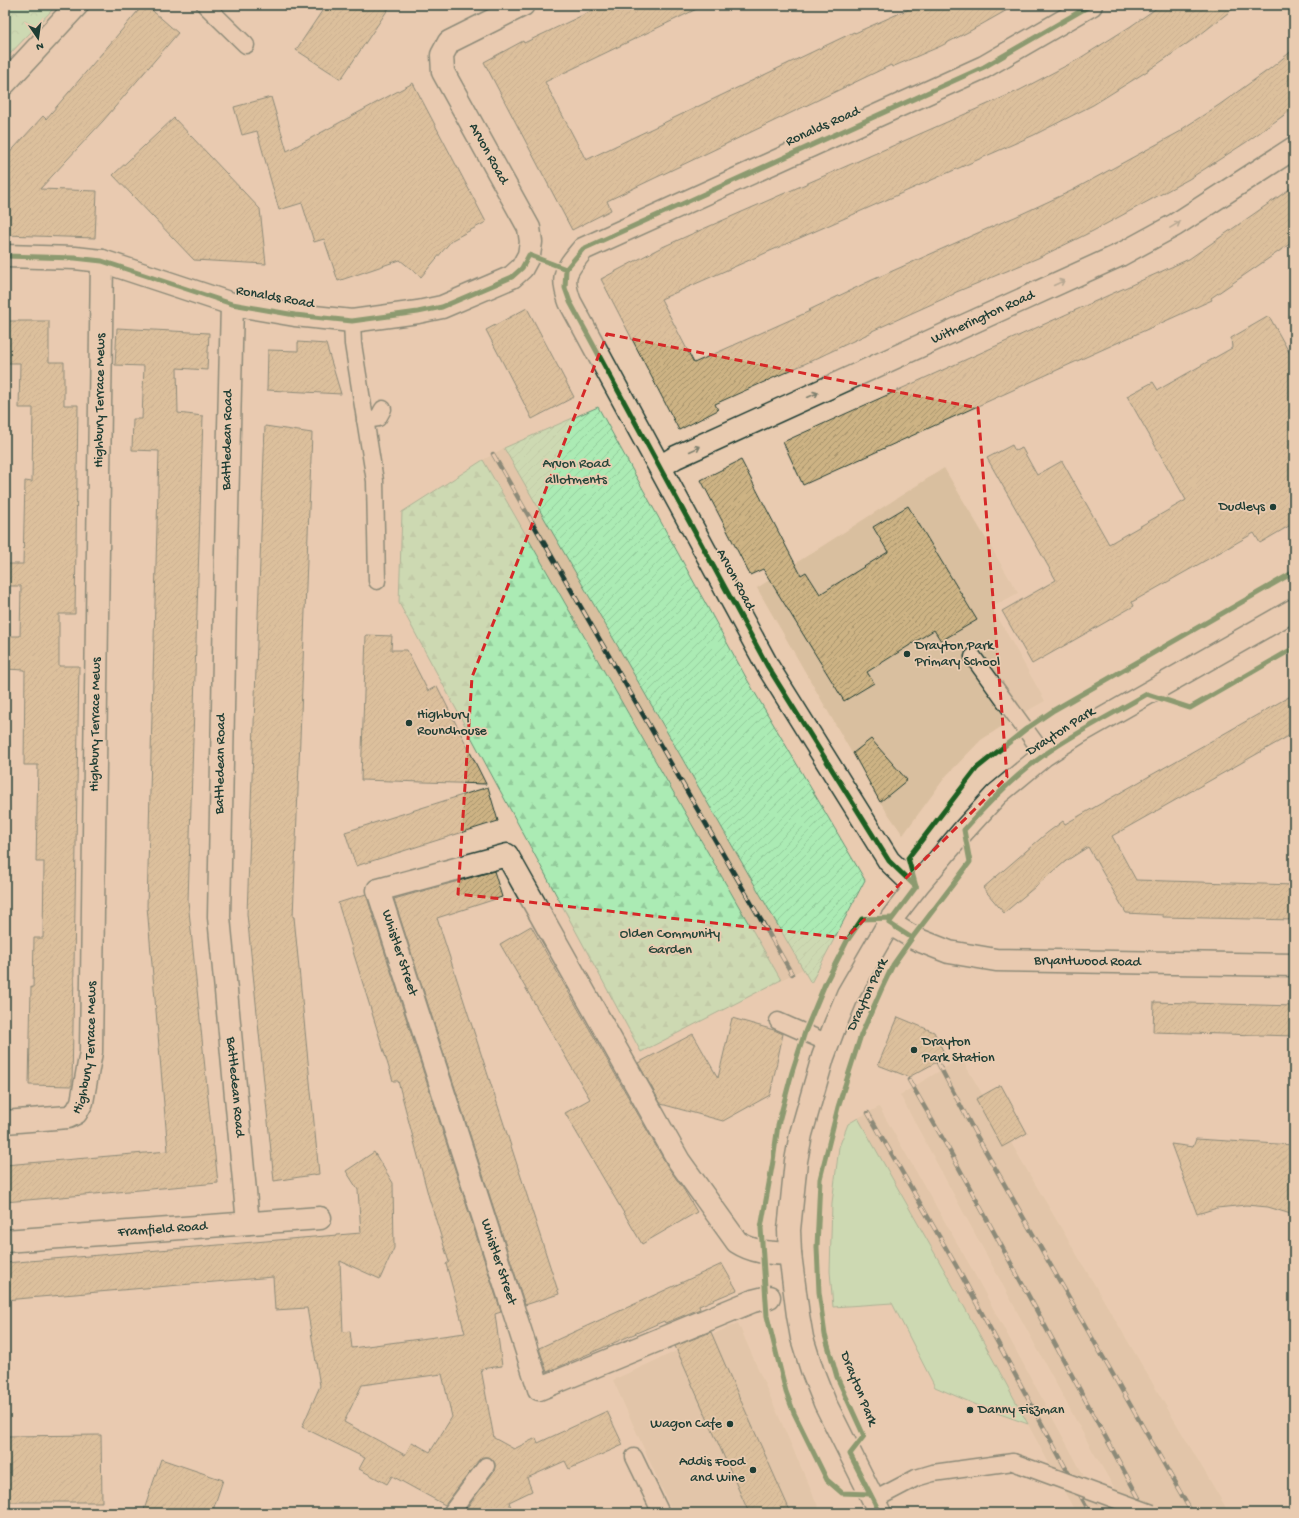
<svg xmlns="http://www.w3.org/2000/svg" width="1299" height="1518" font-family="'Gochi Hand',sans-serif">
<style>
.built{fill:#d9bf9f}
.grass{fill:#abebb4;stroke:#659474}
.forest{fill:url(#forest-firs);stroke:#659474}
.park{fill:url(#park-crowns);stroke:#659474}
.garden{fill:url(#garden-furrows);stroke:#659474}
.building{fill:url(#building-hatch);stroke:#1f3d34;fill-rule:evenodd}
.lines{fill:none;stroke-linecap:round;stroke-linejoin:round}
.lane-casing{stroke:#1f3d34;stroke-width:19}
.street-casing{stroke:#1f3d34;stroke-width:25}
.lane{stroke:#e9cbb0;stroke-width:16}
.street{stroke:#e9cbb0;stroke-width:22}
.rail-casing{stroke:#1f3d34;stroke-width:4.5}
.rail{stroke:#e9cbb0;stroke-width:3;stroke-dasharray:9;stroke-linecap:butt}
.lane-bridge-casing{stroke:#1f3d34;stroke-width:19;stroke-linecap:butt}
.lane-bridge{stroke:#e9cbb0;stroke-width:16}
.cycleway-casing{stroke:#e9cbb0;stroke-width:8}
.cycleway{stroke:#1b5e20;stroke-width:5}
.oneway{stroke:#7a7d6c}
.marked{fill:none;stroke:#d62828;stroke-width:3;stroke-dasharray:8 5;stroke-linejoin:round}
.poi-dot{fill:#1f3d34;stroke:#e9cbb0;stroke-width:1.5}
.labels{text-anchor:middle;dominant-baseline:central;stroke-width:3.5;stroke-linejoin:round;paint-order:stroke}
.street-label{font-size:14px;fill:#1f3d34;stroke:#e9cbb0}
.park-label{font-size:14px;fill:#26463a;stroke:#e9cbb0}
.poi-label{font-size:14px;fill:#1f3d34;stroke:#e9cbb0;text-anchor:start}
</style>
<defs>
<pattern id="forest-firs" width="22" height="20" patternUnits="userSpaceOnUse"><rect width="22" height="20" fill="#abebb4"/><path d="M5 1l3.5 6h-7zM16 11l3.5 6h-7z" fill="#93ca9b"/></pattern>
<pattern id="park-crowns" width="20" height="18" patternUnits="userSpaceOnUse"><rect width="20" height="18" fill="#abebb4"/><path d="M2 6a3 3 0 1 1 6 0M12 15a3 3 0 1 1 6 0" fill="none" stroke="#93ca9b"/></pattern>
<pattern id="garden-furrows" width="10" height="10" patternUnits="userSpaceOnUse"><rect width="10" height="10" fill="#abebb4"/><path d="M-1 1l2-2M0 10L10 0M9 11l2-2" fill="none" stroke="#93ca9b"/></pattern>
<pattern id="building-hatch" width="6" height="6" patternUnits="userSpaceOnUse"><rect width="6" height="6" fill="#cdb384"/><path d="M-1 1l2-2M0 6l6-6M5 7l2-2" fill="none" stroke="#a6936d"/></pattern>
</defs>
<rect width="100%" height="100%" fill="#e9cbb0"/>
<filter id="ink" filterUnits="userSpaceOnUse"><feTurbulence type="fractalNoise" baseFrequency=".025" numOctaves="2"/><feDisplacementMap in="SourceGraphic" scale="8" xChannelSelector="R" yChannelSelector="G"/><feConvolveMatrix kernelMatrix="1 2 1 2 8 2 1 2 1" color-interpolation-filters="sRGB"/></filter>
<g filter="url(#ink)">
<g class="built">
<path d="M504,448l299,521 -22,11 -298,-520z"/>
<path d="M944,468l74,125 -26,14 53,94 -29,16 -35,23 -35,36 -43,59 -23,-33 -123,-214z"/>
<path d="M961,1058l268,455h-100l-38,-65 -191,-353z"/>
<path d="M879,1107l90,157 135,249h-28l-129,-238 -89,-157z"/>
<path d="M738,1323l83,190h-148l-60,-133z"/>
</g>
<path class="grass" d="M858,1118l89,157 81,149 -42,-15 -51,-22 -43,-84 -59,4 -3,-36 2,-68 7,-56 9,-23z"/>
<path class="forest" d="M483,460l298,520 -140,72 -242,-449 3,-91z"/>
<path class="park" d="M5,5h52l-52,54z"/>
<path class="garden" d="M598,407l150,274 117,199 -54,103 -307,-535z"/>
<g class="building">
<path d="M143,5h3l32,28 -75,88 -63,68 57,2 -2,47 -90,-3v-77l38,-42 3,3z"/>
<path d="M326,5h65l-50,74 -45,-29z"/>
<path d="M604,5h101l-160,77 41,78 268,-128 1,1 63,-28h98l-46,26 -29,15 -49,21 -1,-2 -284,136 4,9 -39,20 -88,-168 39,-21 1,2z"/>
<path d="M1161,5h77l-37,29 -52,36 -56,35 -59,30 -373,164 33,64 116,-52 -1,-1 61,-29 128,-57 17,-7 56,-26 112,-61 -1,-1 37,-24 52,-37 23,-19v59l-49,35 -56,36 -96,52 -55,27 -84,35v1l-82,37v1l-61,29 -96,43 3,6 -39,20 -78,-151 57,-30 36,-16 326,-143 57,-30 54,-34z"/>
<path d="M413,83l73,139 -34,18 -31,37 -21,-17 -62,21 -14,-42 -10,3 -12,-39 -23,7 -22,-79 -15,4 -8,-28 37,-10 16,54z"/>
<path d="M174,118l86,91 6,55 -72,-4 -81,-85z"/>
<path d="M1294,186v55l-83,57 1,2 -409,185 -20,-43 406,-183z"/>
<path d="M527,308l47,89 -42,22 -46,-89z"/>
<path d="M1269,316l25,45v162l-34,20 -6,-10 -122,69 2,4 -102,58 -30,-53 54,-31 -69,-122 25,-13 3,6 7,-3 15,27 25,-14 47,83 77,-44 -59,-104 26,-14 5,8 74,-42 -1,-10z"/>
<path d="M8,321h41v41h15v43h14l-3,209h-16v52h20l-7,420 -43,-1 2,-98 2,1 1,-50h9l1,-76h-8l2,-97h-14l1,-95 -20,-1v-33h15l1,-50h-16l1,-22h17l2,-83 7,1 1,-74h-14l1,-45h-12z"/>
<path d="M117,328l92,5 -2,37 -30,-2 1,45 25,3 -15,485 25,246 1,-1 4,37 -213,19v-37l163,-14 -21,-245 12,-455 -27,-1 1,-31h9l2,-53 -29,-1z"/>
<path d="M298,342l28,2 15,50 -74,-4 1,-40 30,1z"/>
<path d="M265,426l47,7 -19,484h1l25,257 -45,7 -27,-267z"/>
<path d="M741,460l60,115 5,-3 14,22 68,-42 -15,-25 35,-21 69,114 -36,21 -7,-11 -67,42 7,11 -30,18 -81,-132 -13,6 -49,-95z"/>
<path d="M366,635l26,1 -1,14h16l21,41 9,-5 49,98 -125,-4z"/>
<path d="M1294,694v39l-182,103 24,44 158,5v35l-131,-3v-2l-37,-2 -38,-66 -22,14 -62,52 -21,-25 64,-55 16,-12 2,3z"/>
<path d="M871,739l36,41 -27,22 -27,-49z"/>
<path d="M488,787l10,34 -142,45 -11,-34z"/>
<path d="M494,871l8,26 -65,21 122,376 -34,11 -131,-406z"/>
<path d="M366,894l135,418 -6,2 7,52 -21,3 13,69 20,11 22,-11 2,5 69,-32 16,34 -54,24 -4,-8 -38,17 5,13 -23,11 4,11h-50l31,-42 1,-4v-4l-4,-5 -4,-1h-5l-3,3 -34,45 -53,-29 -5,8 -28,-15 6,-11 -63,-31 18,-41 -13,-78 -32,2 -2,-33 -268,23v-37l356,-30 -3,-43 -12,-19 28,-19 19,31 1,65 -14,31 -40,-18 3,71 7,-1 2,17 113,-15 -19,-69 3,-2 -20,-64 -31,-117h-5l-55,-178zM442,1374l10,43 -22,35 -18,-10 -7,13 -61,-33 18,-37z"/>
<path d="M531,926l137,241 16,23 13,22 -55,32 -77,-131 25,-14 -90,-155z"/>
<path d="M1154,1002l140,4v30l-141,-4z"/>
<path d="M898,1017l36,15 12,25 -37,20 -31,-12z"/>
<path d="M732,1018l42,12 9,4 -13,61 -47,26 -62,-17 -23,-41 55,-29 25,44z"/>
<path d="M1001,1085l26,48 -25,14 -26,-48z"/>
<path d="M1196,1139l98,6v70l-26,-8 -22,-2 -29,3 -20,6 -26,-70 22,3z"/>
<path d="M722,1264l15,26 -38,16 1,3 -35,14 -1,-2 -117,51 -8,-24z"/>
<path d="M711,1332l22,51 58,130h-42l-74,-167z"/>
<path d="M101,1435l1,67h-97v-66z"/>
<path d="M161,1459l62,21 -11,33h-69z"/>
</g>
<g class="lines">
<defs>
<g id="lane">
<path d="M205,5l41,40"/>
<path d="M352,321l1,23 22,137 2,100"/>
<path d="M365,420l13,-2 5,-9"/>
<path d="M973,657l71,98"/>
<path d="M778,1021l50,22"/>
<path d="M634,1457l27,56"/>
<path d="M874,1500l42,-22 17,-5 80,-11"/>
<path d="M451,1513l35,-47"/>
</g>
<g id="street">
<path d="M5,83l72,-78"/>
<path d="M5,256l70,2 27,3 130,43 63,11 57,6 66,-9 24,-5 70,-30 10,-9 7,-13 2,-13 -2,-14 -86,-156 -1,-17 7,-13 74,-37"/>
<path id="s1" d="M232,304l-6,248 -7,365 29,306"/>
<path id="s2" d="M660,467l16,-10 444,-202 55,-30 119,-77"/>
<path d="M916,887l-27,-26 -121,-194 -198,-365c-10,-27 -4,-32 13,-53l401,-182 107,-62"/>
<path id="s3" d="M889,923l27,16 33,13 47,8 298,5"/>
<path id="s4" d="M5,1122l63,-5 8,-4 6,-11 9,-50 11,-791"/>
<path id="s5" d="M5,1241l315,-23"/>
<path d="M769,1297l-16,4 -214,88 -161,-499 129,-35 172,306 58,81c17,11 34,11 53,12"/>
<path d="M880,1513l-55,-110 -13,-33 -10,-32 -4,-23 -8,-61 -1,-24 7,-69 5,-27 22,-77 12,-32 13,-31 44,-76 24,-31 48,-57 33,-36 47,-39 34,-22 216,-123"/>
</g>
</defs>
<use href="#lane" class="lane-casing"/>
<use href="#street" class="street-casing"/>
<use href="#lane" class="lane"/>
<use href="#street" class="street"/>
<defs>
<g id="rail">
<path d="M493,454l299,520"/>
<path d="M938,1063l36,68 218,382"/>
<path d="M909,1080l38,66 200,367"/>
<path d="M868,1113l90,156 132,244"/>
</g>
</defs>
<use href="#rail" class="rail-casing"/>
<use href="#rail" class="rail"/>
<defs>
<path id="lane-bridge" d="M1013,1462l139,51"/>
</defs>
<use href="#lane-bridge" class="lane-bridge-casing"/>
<use href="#lane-bridge" class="lane-bridge"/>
<defs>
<g id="cycleway">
<path d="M5,256l70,2 27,3 130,43 63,11 57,6 66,-9 24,-5 70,-30 10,-9 7,-13 37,14"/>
<path d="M566,269l-1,19 5,14 198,365 121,194 27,26"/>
<path d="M566,269l17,-20 401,-182 107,-62"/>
<path d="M916,887l-8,-29 69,-90 49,-39 28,-19 240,-138"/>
<path d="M912,938l-23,-15 27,-36"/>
<path d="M870,1494l-28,-1 -15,-13 -33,-67 -8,-21 -19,-76 -6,-88 12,-67 5,-36 14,-53 13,-40 20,-48 22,-43 15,-22 30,-1"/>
<path d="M880,1513l-30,-59 14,-18 -27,-59 -12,-42 -6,-43 -2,-45 3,-68 18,-72 23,-72 21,-47 11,-23 19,-27 58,-76 -6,-32c25,-28 50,-54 80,-75 32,-23 69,-41 103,-61l43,14 104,-60"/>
</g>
</defs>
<use href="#cycleway" class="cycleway-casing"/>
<use href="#cycleway" class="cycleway"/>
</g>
<defs><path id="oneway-shaft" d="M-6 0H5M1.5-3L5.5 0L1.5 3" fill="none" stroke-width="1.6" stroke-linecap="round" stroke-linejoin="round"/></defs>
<g class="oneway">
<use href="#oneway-shaft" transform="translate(1175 225) rotate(-31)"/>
<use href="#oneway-shaft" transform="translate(1059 283) rotate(-25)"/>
<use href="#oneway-shaft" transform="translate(813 395) rotate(-25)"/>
<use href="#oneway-shaft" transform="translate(695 449) rotate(-25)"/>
</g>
</g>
<path d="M0 0H1299V1518H0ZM607,334l371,74 29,369 -161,161 -388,-44 14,-217z" fill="#e9cbb0" fill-opacity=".55" fill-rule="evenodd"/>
<path class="marked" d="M607,334l371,74 29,369 -161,161 -388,-44 14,-217z"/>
<g class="poi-dot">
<circle cx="1273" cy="507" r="4"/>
<circle cx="907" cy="654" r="4"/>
<circle cx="409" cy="723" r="4"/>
<circle cx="914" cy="1050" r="4"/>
<circle cx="970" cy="1410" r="4"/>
<circle cx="730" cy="1424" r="4"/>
<circle cx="753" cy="1470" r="4"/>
</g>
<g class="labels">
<g class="street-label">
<text transform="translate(823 127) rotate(-24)">Ronalds Road</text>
<text transform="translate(488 154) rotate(61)">Arvon Road</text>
<text transform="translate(275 298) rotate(10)">Ronalds Road</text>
<text stroke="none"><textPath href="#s2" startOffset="356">Witherington Road</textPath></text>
<text stroke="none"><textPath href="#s4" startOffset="787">Highbury Terrace Mews</textPath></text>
<text transform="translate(228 440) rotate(-89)">Battledean Road</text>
<text transform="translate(735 580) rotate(62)">Arvon Road</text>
<text stroke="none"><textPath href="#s4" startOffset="463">Highbury Terrace Mews</textPath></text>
<text transform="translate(1061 732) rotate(-33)">Drayton Park</text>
<text transform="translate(221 764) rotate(-89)">Battledean Road</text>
<text transform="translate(399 953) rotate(72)">Whistler Street</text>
<text stroke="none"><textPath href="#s3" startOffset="206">Bryantwood Road</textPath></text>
<text transform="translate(868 995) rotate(-65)">Drayton Park</text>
<text stroke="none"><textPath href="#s4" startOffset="139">Highbury Terrace Mews</textPath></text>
<text stroke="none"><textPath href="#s1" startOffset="784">Battledean Road</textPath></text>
<text stroke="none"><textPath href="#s5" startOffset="158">Framfield Road</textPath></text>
<text transform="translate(498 1262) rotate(72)">Whistler Street</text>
<text transform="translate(858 1389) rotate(68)">Drayton Park</text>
</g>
<g class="park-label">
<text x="576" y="464">Arvon Road<tspan x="576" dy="16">allotments</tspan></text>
<text x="670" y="934">Olden Community<tspan x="670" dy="16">Garden</tspan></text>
</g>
<g class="poi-label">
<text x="1265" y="507" text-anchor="end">Dudleys</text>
<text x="915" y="646">Drayton Park<tspan x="915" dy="16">Primary School</tspan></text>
<text x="417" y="715">Highbury<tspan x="417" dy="16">Roundhouse</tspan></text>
<text x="922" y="1042">Drayton<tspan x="922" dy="16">Park Station</tspan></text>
<text x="978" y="1410">Danny Fiszman</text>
<text x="722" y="1424" text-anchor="end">Wagon Cafe</text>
<text x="745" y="1462" text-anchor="end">Addis Food<tspan x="745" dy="16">and Wine</tspan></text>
</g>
</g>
<rect width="1299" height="1518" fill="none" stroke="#e9cbb0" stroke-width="20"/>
<rect x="10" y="10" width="1279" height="1498" fill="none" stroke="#1f3d34" stroke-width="1.5" filter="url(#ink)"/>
<g transform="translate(38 38) rotate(167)" stroke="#e9cbb0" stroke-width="3" paint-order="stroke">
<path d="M0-3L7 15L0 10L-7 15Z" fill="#1f3d34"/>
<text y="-6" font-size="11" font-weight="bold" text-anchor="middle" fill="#1f3d34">N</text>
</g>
</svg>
